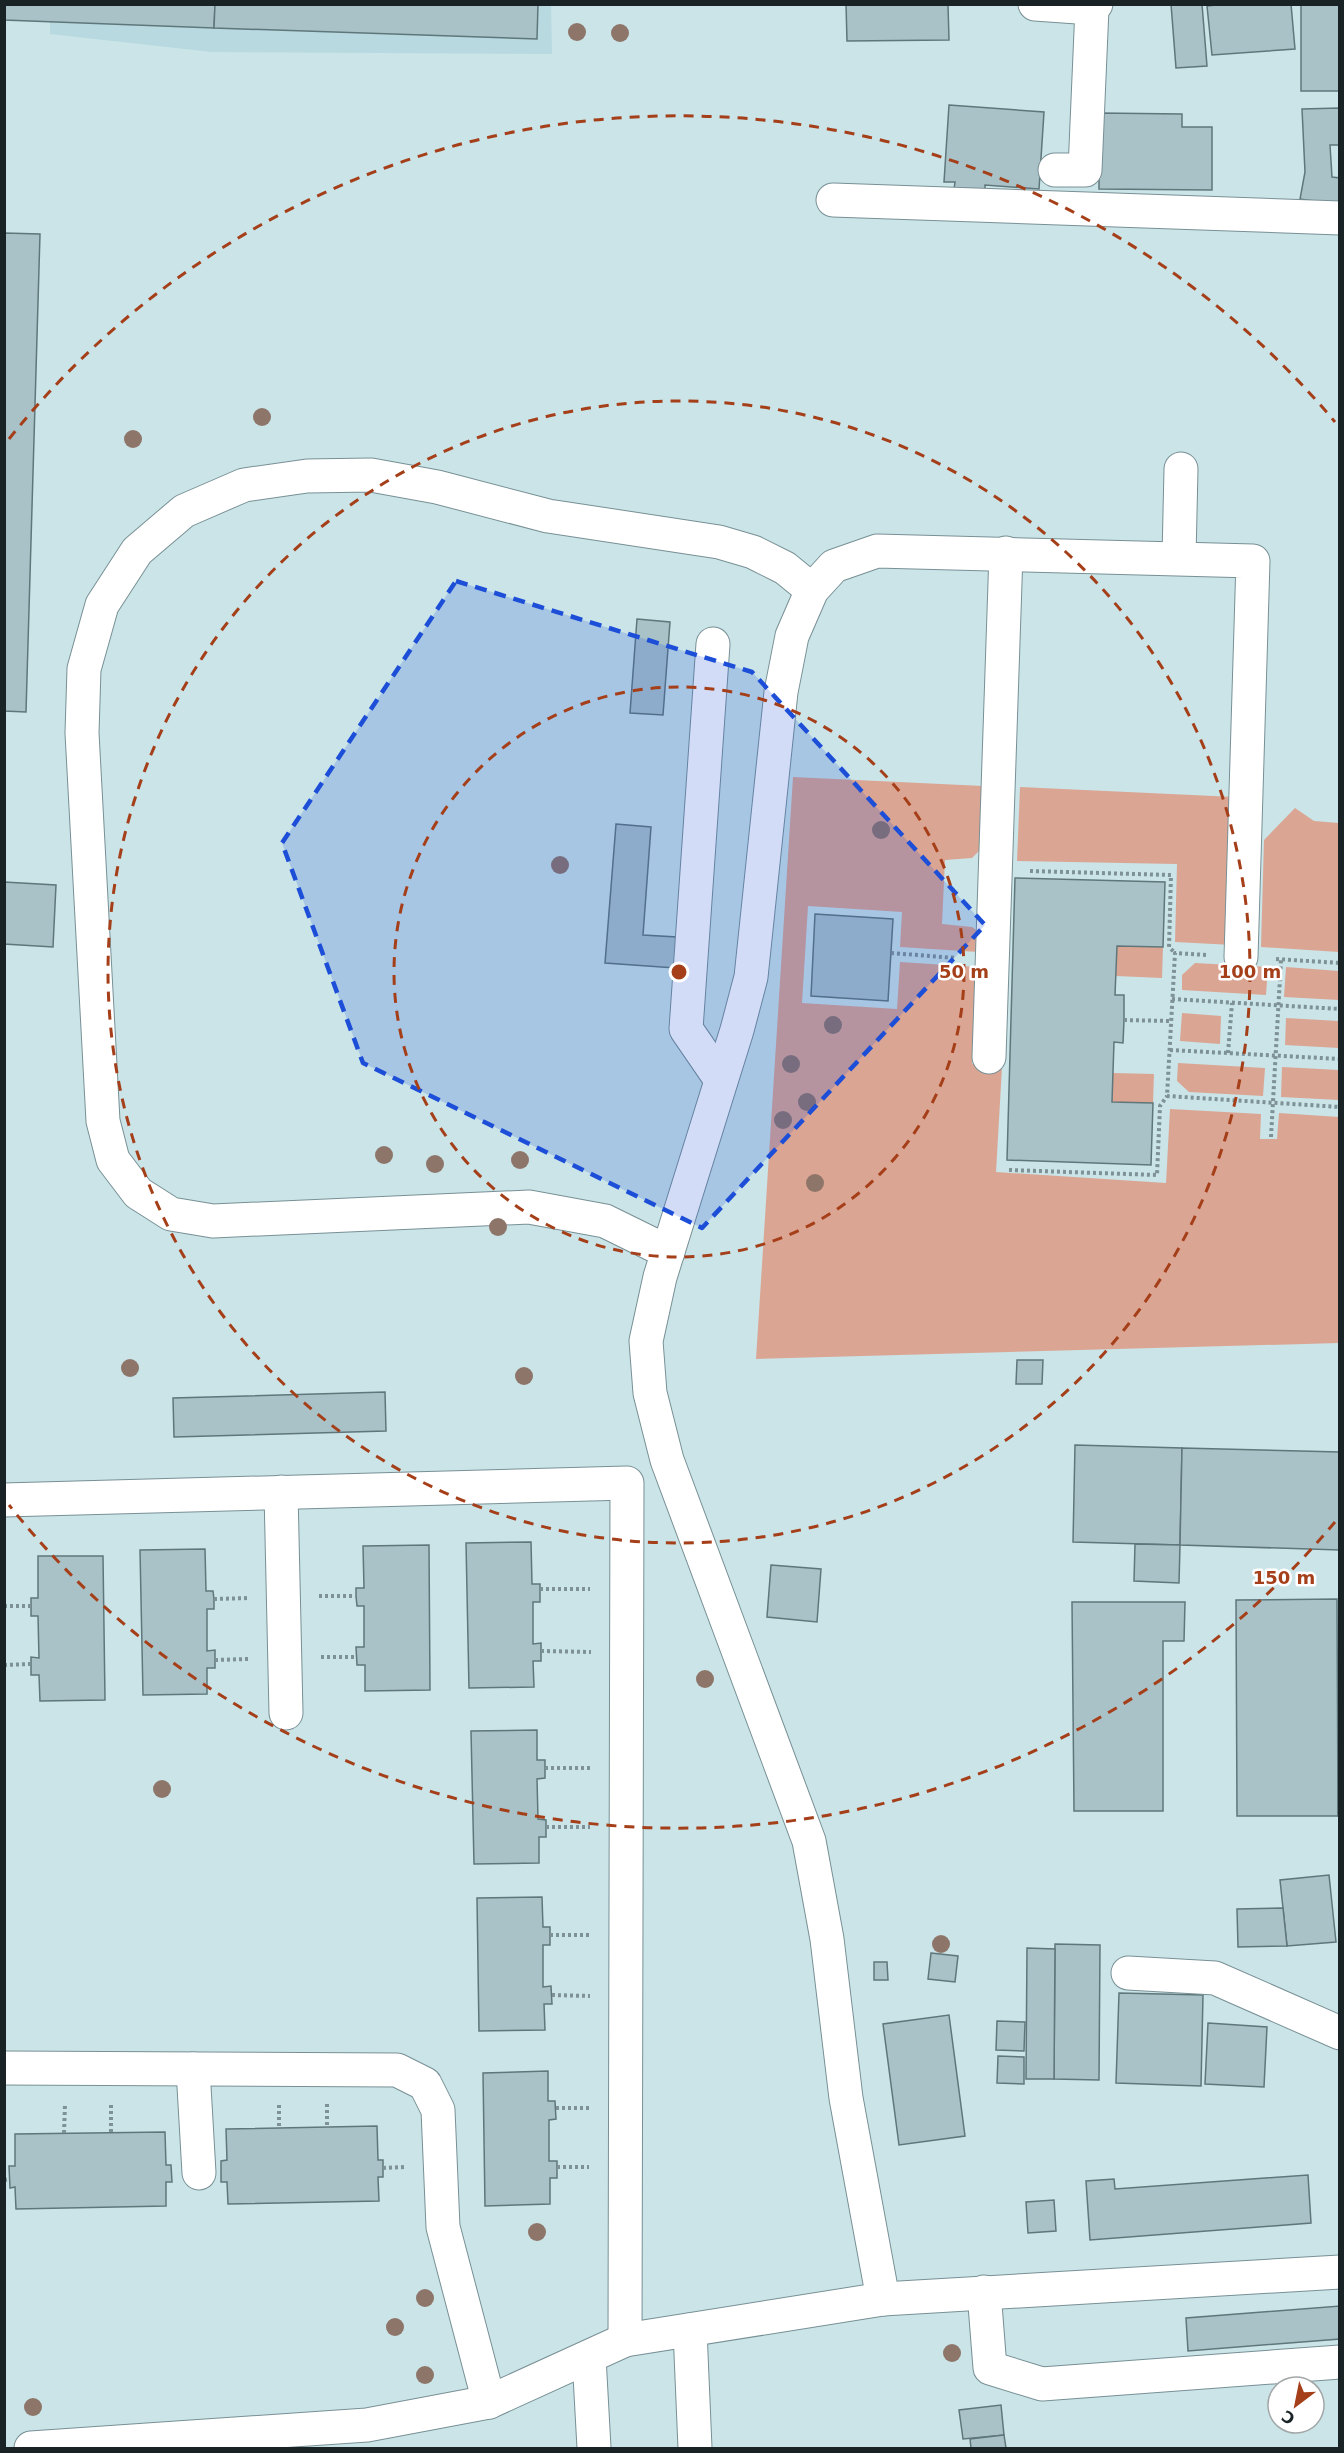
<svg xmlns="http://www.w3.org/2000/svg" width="1344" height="2453" font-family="'DejaVu Sans',sans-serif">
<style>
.built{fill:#b7d9df}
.green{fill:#dba593}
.building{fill:#a9c2c7;stroke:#5f777b;stroke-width:1.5}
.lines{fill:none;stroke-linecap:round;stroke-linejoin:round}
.minor-casing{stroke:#789095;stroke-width:35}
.path{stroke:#7e9194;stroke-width:4;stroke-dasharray:3 3;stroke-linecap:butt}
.minor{stroke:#fff;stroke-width:33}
.tree{fill:#8e7569}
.marked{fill:#1d4ed8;fill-opacity:0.2;stroke:#1d4ed8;stroke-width:4.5;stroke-dasharray:12 8;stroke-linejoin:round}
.ring{fill:none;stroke:#a53f19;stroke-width:3;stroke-dasharray:10 8}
.centre{fill:#a53f19;stroke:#fff;stroke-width:3}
.ring-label{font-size:18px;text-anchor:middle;font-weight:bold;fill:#a53f19;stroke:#fff;stroke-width:5;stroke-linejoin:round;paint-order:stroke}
</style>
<rect width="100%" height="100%" fill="#cae4e8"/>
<path class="built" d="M5,4l546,1 1,49 -340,-2 -162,-18v-13z"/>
<g class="green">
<path d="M793,777l190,9 -3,64 -8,8 -27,2 -3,64 30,3c9,5 6,15 6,25l-78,-5 2,-35 -94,-6 -6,97 95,6 3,-47 77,5 -5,97 30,3 -6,105 170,11 4,-74 91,5 -1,25h17l2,-26 60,4v226l-583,16z"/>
<path d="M1020,787l215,10 -2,148 -58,-3 2,-78 -160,-3z"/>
<path d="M1295,808l19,13 25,2v129l-78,-5 3,-107z"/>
<path d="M1117,946l46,1 -1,31 -46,-2z"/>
<path d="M1195,963l73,4 -2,28 -84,-5v-15z"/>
<path d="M1286,967l53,4v29l-55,-3z"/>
<path d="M1182,1013l39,3 -1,28 -40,-3z"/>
<path d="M1286,1018l53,3v27l-54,-3z"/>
<path d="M1178,1063l87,5 -2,28 -74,-4 -12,-11z"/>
<path d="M1282,1067l57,3v30l-58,-3z"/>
<path d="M1113,1073l41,1 -1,29 -41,-1z"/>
</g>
<g class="building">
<path d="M4,4h211l-1,24 -210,-8z"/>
<path d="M215,4h323l-1,35 -323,-11z"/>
<path d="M846,4h102l1,36 -102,1z"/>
<path d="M1171,4h31l5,62 -31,2z"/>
<path d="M1226,4h65l4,45 -83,6 -5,-49z"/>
<rect x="1301" y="4" width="39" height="87"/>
<path d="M949,105l95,7 -5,77 -54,-4v13l-32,-2 2,-14h-11z"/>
<path d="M1340,108v37h-10l2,32 8,1v27l-40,-6 5,-27 -3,-63z"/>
<path d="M1099,113l83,1v13h30v63l-113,-1z"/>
<path d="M4,233l36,1 -14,478 -22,-1z"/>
<path d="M637,619l33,3 -7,93 -33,-2z"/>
<path d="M616,824l35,3 -8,108 34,2 -2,31 -70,-5z"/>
<path d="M1015,878l150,4 -2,65 -46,-1 -2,49h9v25l-1,23 -9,-1 -2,60 41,1 -2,62 -144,-5z"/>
<path d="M4,882l52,3 -3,62 -49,-3z"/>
<path d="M815,914l78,5 -5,82 -77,-5z"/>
<path d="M1017,1360h26l-1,24h-26z"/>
<path d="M385,1392l1,39 -212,6 -1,-39z"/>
<path d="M1075,1445l107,3 -2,97 -107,-3z"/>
<path d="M1182,1448l158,4v98l-160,-5z"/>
<path d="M531,1542l1,42h8v18h-7v42l8,-1v18h-8l1,26 -65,1 -3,-145z"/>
<path d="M1135,1544l45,1 -1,38 -45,-2z"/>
<path d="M429,1545l1,145 -65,1v-26h-8l-1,-18h8v-41h-7l-1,-10v-8h8l-1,-42z"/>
<path d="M205,1549l1,42h7l1,8v10h-7v42l8,-1v18h-8v26l-64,1 -3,-145z"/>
<path d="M38,1556h65l2,144 -65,1 -1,-26h-8v-18l8,1 -1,-42h-7v-18h7z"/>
<path d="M771,1565l50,4 -4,53 -50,-5z"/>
<path d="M1337,1599l1,217h-101l-1,-216z"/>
<path d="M1072,1602h113l-1,39h-21v170h-89z"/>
<rect x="1338" y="1718" width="2" height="98"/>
<path d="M537,1730v30h8v18l-8,1 1,40 8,1v17h-7v26l-65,1 -3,-133z"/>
<path d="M1329,1875l7,67 -49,4 -7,-66z"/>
<path d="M542,1897l1,30h7v18h-7v42l8,-1 1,18h-8l1,26 -66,1 -2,-133z"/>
<path d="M1283,1908l4,38 -49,1 -1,-38z"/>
<path d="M1055,1944l45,1 -1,135 -45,-1z"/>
<path d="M1027,1948l28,1 -1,130h-28z"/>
<path d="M931,1953l27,3 -3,26 -27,-3z"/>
<path d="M874,1962h13l1,18h-14z"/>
<path d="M1119,1993l84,2 -2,91 -85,-3z"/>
<path d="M949,2015l16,121 -66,9 -16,-121z"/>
<path d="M997,2021l28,1 -1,29 -28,-1z"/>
<path d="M1208,2023l59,4 -3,60 -59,-3z"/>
<path d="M998,2056l26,1v27l-27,-1z"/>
<path d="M548,2071v30h7l1,18 -7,1v41h8v17h-7v26l-65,2 -2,-133z"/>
<path d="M377,2126l1,34h5v17h-5l1,24 -151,3 -1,-22h-6v-21l6,-1 -1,-31z"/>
<path d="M165,2132l1,33h5l1,17h-6v24l-150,3 -1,-22 -5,1 -1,-22h6v-32z"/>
<path d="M1308,2175l3,48 -221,17 -4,-59 28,-2 1,10z"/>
<path d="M1054,2200l2,31 -28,2 -2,-31z"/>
<path d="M1340,2306v33l-152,12 -2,-33z"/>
<path d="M1001,2405l3,30 -41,4 -4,-29z"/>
<path d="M1004,2435l2,13h-35l-1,-9z"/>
</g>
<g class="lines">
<defs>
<g id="minor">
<path d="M1035,4l57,4 4,-4"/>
<path d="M1055,170h30l7,-162"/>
<path d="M833,200l507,18"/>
<path d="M1179,557l2,-88"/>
<path d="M713,644l-27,385 35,51"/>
<path d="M989,1057l17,-504"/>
<path d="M668,1252l-63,-31 -76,-14 -316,14 -42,-7 -33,-21 -25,-33 -10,-39 -21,-388 2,-64 18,-64 35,-54 47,-40 60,-26 63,-9 64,-1 66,12 111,29 171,26 34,10 32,16 27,22"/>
<path d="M281,1492l5,221"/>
<path d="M4,1500l623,-17 -2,857"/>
<path d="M1128,1973l87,5 125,55"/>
<path d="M4,2068l393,2 28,14 13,26 5,117 46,175"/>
<path d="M193,2069l6,104"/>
<path d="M984,2292l6,76 52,16 298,-22"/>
<path d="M883,2299l-37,-201 -19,-159 -18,-98 -142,-381 -17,-67 -4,-52 14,-64 77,-247 14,-53 30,-285 11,-56 20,-46 22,-24 43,-15 376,10 -12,396"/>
<path d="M690,2330l5,118"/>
<path d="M589,2357l5,91"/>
<path d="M31,2448l336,-23 122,-23 136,-62 258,-41 457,-27"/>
</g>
</defs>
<use href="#minor" class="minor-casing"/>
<g class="path">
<path d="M1030,871l141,4 -2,72 6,6"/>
<path d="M891,953l65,5"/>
<path d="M1206,955l-31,-2 -8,143 173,11"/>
<path d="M1276,959l64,4"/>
<path d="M1172,999l168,10"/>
<path d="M1124,1020l47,1"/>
<path d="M1170,1050l170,9"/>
<path d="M1228,1053l4,-50"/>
<path d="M1271,1137l10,-177"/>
<path d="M1009,1170l148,5 3,-69 7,-10"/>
<path d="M540,1589h50"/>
<path d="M319,1596h37"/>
<path d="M214,1599l35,-1"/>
<path d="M4,1606h27"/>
<path d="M541,1651l50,1"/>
<path d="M321,1657h36"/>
<path d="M215,1660l33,-1"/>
<path d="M4,1665l27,-1"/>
<path d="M545,1768h47"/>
<path d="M546,1827h44"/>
<path d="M550,1935h41"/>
<path d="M552,1995l38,1"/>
<path d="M327,2104v23"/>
<path d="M279,2105v23"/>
<path d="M556,2108h35"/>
<path d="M111,2132v-29"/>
<path d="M64,2133l1,-29"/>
<path d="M557,2167h32"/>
<path d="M383,2168l21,-1"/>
<path d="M4,2180l6,-1"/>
</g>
<use href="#minor" class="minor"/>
</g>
<g class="tree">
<circle cx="577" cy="32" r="9"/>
<circle cx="620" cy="33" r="9"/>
<circle cx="262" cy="417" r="9"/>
<circle cx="133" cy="439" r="9"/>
<circle cx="881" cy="830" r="9"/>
<circle cx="560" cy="865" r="9"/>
<circle cx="833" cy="1025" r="9"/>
<circle cx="791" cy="1064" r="9"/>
<circle cx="807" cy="1102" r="9"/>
<circle cx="783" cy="1120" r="9"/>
<circle cx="384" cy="1155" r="9"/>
<circle cx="520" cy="1160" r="9"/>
<circle cx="435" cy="1164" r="9"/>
<circle cx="815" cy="1183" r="9"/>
<circle cx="498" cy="1227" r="9"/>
<circle cx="130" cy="1368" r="9"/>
<circle cx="524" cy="1376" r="9"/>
<circle cx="705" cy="1679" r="9"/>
<circle cx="162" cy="1789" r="9"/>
<circle cx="941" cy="1944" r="9"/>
<circle cx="537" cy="2232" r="9"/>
<circle cx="425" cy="2298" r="9"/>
<circle cx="395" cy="2327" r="9"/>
<circle cx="952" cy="2353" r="9"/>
<circle cx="425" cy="2375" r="9"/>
<circle cx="33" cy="2407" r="9"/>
</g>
<path class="marked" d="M456,581l296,91 233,253 -283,303 -339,-165 -81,-220z"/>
<g class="ring">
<circle cx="679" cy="972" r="285"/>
<circle cx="679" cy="972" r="571"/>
<path d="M1335 1522A856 856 0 0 1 9 1505M9 439A856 856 0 0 1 1335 422"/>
</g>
<circle cx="679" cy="972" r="9" class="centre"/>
<g class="ring-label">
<text x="964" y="978">50 m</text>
<text x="1250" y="978">100 m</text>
<text x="1284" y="1584">150 m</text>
</g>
<rect width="1344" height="2453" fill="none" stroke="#192325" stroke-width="12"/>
<g transform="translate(1296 2405) rotate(212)"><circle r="28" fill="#ffffff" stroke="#a3a7a8" stroke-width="1.5"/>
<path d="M0-4.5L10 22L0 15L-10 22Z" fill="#a53f19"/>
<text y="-9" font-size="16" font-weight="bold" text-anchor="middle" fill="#192325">С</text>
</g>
</svg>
